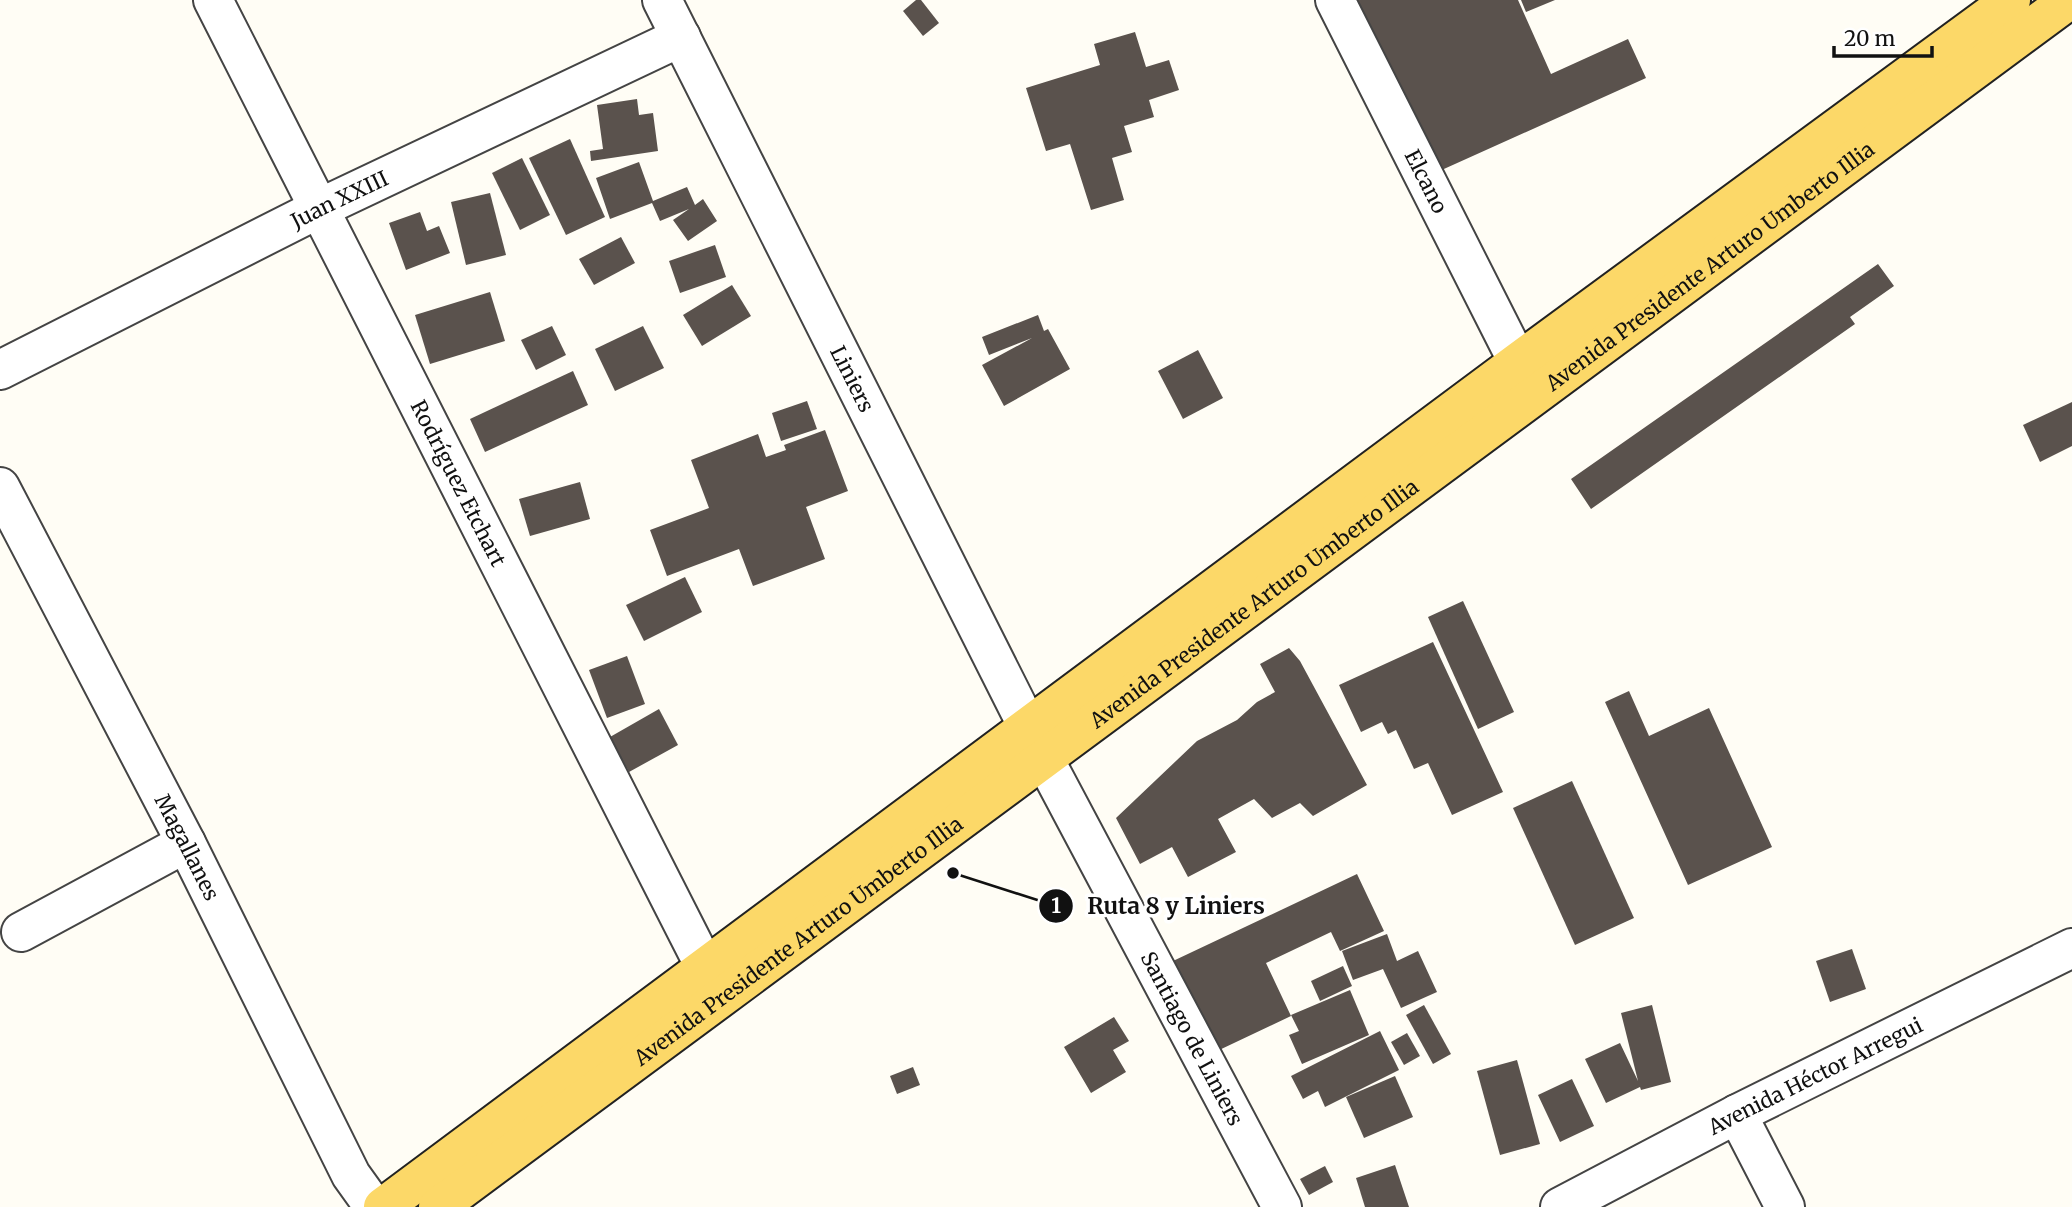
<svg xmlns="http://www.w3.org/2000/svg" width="2072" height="1207" font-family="Merriweather,serif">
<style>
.building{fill:#5a524d}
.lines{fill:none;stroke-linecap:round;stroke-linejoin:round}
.minor-casing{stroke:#444;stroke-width:42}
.major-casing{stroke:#222;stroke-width:42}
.minor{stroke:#fff;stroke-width:38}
.major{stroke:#fcd868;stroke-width:38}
.labels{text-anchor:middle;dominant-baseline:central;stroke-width:7;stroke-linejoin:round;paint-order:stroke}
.street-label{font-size:21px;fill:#111;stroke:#fff}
.leader{fill:none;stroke:#111;stroke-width:2.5}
.callout-dot{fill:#111;stroke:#fff;stroke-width:2.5}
.mark-label{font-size:21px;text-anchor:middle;font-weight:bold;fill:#fff}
.callout-label{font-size:23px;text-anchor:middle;font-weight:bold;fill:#111;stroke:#fff;stroke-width:7;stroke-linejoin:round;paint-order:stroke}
</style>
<rect width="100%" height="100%" fill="#fffdf5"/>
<g class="building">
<path d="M916,0h5l18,23 -16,13 -20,-25z"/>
<path d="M1357,0h161l33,74 77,-35 18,39 -211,95z"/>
<path d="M1521,0h34l-29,12z"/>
<path d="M1135,32l11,35 23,-7 10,30 -30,10 5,17 -30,9 8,26 -20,6 12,42 -33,10 -21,-66 -24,7 -20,-63 74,-23 -6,-21z"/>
<path d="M637,99l2,16 14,-2 5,38 -67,10 -1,-10 13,-2 -6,-44z"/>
<path d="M570,139l35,78 -39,18 -37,-77z"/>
<path d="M522,158l28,57 -30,15 -28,-57z"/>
<path d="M639,162l14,39 34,-14 8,18 8,-6 14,22 -29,20 -15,-21 16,-11 -29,12 -8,-18 -42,16 -14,-41z"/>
<path d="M490,193l16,62 -40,10 -15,-63z"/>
<path d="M420,212l7,19 12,-5 11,27 -44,17 -17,-47z"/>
<path d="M621,237l14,26 -41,22 -15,-26z"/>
<path d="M715,245l11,32 -46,16 -11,-32z"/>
<path d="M1878,264l16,22 -44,31 5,7 -264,185 -20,-30z"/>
<path d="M732,285l19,31 -49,30 -19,-31z"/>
<path d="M490,292l15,49 -75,23 -15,-49z"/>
<path d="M1038,315l6,16 4,-2 22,40 -66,37 -22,-41 50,-27 -43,17 -7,-18z"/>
<path d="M552,326l14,29 -30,15 -15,-30z"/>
<path d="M643,326l21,42 -49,23 -20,-42z"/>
<path d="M1198,350l25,48 -40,21 -25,-48z"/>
<path d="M573,371l15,34 -103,47 -15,-33z"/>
<path d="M807,401l10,28 -36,12 -9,-28z"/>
<path d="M2072,402v44l-32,16 -17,-37z"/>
<path d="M825,430l23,61 -42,16 19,52 -72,27 -14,-37 -72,27 -17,-46 59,-22 -18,-48 67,-26 8,23 20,-7 -2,-5z"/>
<path d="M580,482l10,37 -60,17 -11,-37z"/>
<path d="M685,577l17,35 -58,29 -18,-36z"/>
<path d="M1463,601l51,111 -36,17 -50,-112z"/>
<path d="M1433,642l70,150 -51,23 -24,-52 -14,6 -18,-39 -8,4 -6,-12 -21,10 -22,-47z"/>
<path d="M1289,648l11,13 67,124 -54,31 -13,-13 -28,15 -18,-19 -36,20 18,33 -48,25 -16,-30 -32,17 -24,-46 81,-77 40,-21 20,-18 18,-10 -15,-28z"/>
<path d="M627,656l18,48 -38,14 -18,-48z"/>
<path d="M1629,691l20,45 60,-28 63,139 -84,38 -83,-183z"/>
<path d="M659,709l19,36 -49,27 -19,-35z"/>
<path d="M1572,781l62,137 -59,27 -62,-137z"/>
<path d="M1357,874l27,57 -44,20 -9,-19 -65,31 25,53 -76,36 -42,-91z"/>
<path d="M1387,934l10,27 21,-10 19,41 -36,16 -18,-39 -30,11 -11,-29z"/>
<path d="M1852,949l14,40 -36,13 -14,-41z"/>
<path d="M1343,966l9,20 -32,15 -9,-20z"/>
<path d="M1350,990l19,45 -67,29 -13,-29 10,-4 -8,-16z"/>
<path d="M1424,1005l27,49 -18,10 -27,-49z"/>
<path d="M1652,1005l19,77 -30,8 -1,-3 -34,16 -21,-44 35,-16 18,38 -17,-68z"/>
<path d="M1114,1017l15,24 -16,9 13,22 -35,21 -27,-46z"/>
<path d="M1380,1031l19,39 -74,37 -7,-16 -15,8 -12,-23z"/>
<path d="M1407,1033l13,23 -16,9 -13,-23z"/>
<path d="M1517,1060l23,84 -40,11 -23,-84z"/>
<path d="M913,1067l7,18 -23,9 -7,-18z"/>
<path d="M1395,1076l18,41 -49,21 -18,-41z"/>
<path d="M1572,1079l22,47 -34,16 -22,-47z"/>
<path d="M1395,1165l14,42h-44l-9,-29z"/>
<path d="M1325,1166l8,16 -24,13 -9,-16z"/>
</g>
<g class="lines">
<defs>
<g id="minor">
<path id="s1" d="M213,0l492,967"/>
<path id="s2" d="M662,0l381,757 239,450"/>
<path id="s3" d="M1335,0l183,362"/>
<path id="s4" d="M0,370l320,-162 361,-171"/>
<path id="s5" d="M0,487l186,356 165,332 23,32"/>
<path d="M21,932l165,-89"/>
<path d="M1737,1114l48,93"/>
<path id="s6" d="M1560,1207l177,-93 335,-166"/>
</g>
<g id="major">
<path d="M383,1207l1135,-845 493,-362"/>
<path id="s7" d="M438,1207l1631,-1207"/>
</g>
</defs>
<use href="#minor" class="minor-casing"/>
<use href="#major" class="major-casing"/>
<use href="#minor" class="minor"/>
<use href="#major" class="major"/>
</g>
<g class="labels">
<g class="street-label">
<text stroke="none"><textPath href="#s3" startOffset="203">Elcano</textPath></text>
<text stroke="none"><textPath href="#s4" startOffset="380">Juan XXIII</textPath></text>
<text stroke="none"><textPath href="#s7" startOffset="1582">Avenida Presidente Arturo Umberto Illia</textPath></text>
<text stroke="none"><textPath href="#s2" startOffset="424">Liniers</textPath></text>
<text stroke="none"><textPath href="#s1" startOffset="542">Rodríguez Etchart</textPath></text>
<text stroke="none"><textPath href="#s7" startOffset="1015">Avenida Presidente Arturo Umberto Illia</textPath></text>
<text stroke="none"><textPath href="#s5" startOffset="406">Magallanes</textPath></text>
<text stroke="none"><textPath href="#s7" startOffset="448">Avenida Presidente Arturo Umberto Illia</textPath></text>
<text stroke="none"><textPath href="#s2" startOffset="1166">Santiago de Liniers</textPath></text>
<text stroke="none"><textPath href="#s6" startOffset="287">Avenida Héctor Arregui</textPath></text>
</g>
</g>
<path class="leader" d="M953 873L1056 906"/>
<g class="callout-dot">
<circle cx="953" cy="873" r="7"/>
<circle cx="1056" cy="906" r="18"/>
</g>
<g class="mark-label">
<text x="1056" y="913">1</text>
</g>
<g class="callout-label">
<text x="1176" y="914">Ruta 8 y Liniers</text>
</g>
<path d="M1834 46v10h98v-10" fill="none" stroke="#111111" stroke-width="3.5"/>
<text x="1844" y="46" font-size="21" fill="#111111" stroke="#ffffff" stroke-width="5" paint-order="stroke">20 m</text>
</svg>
